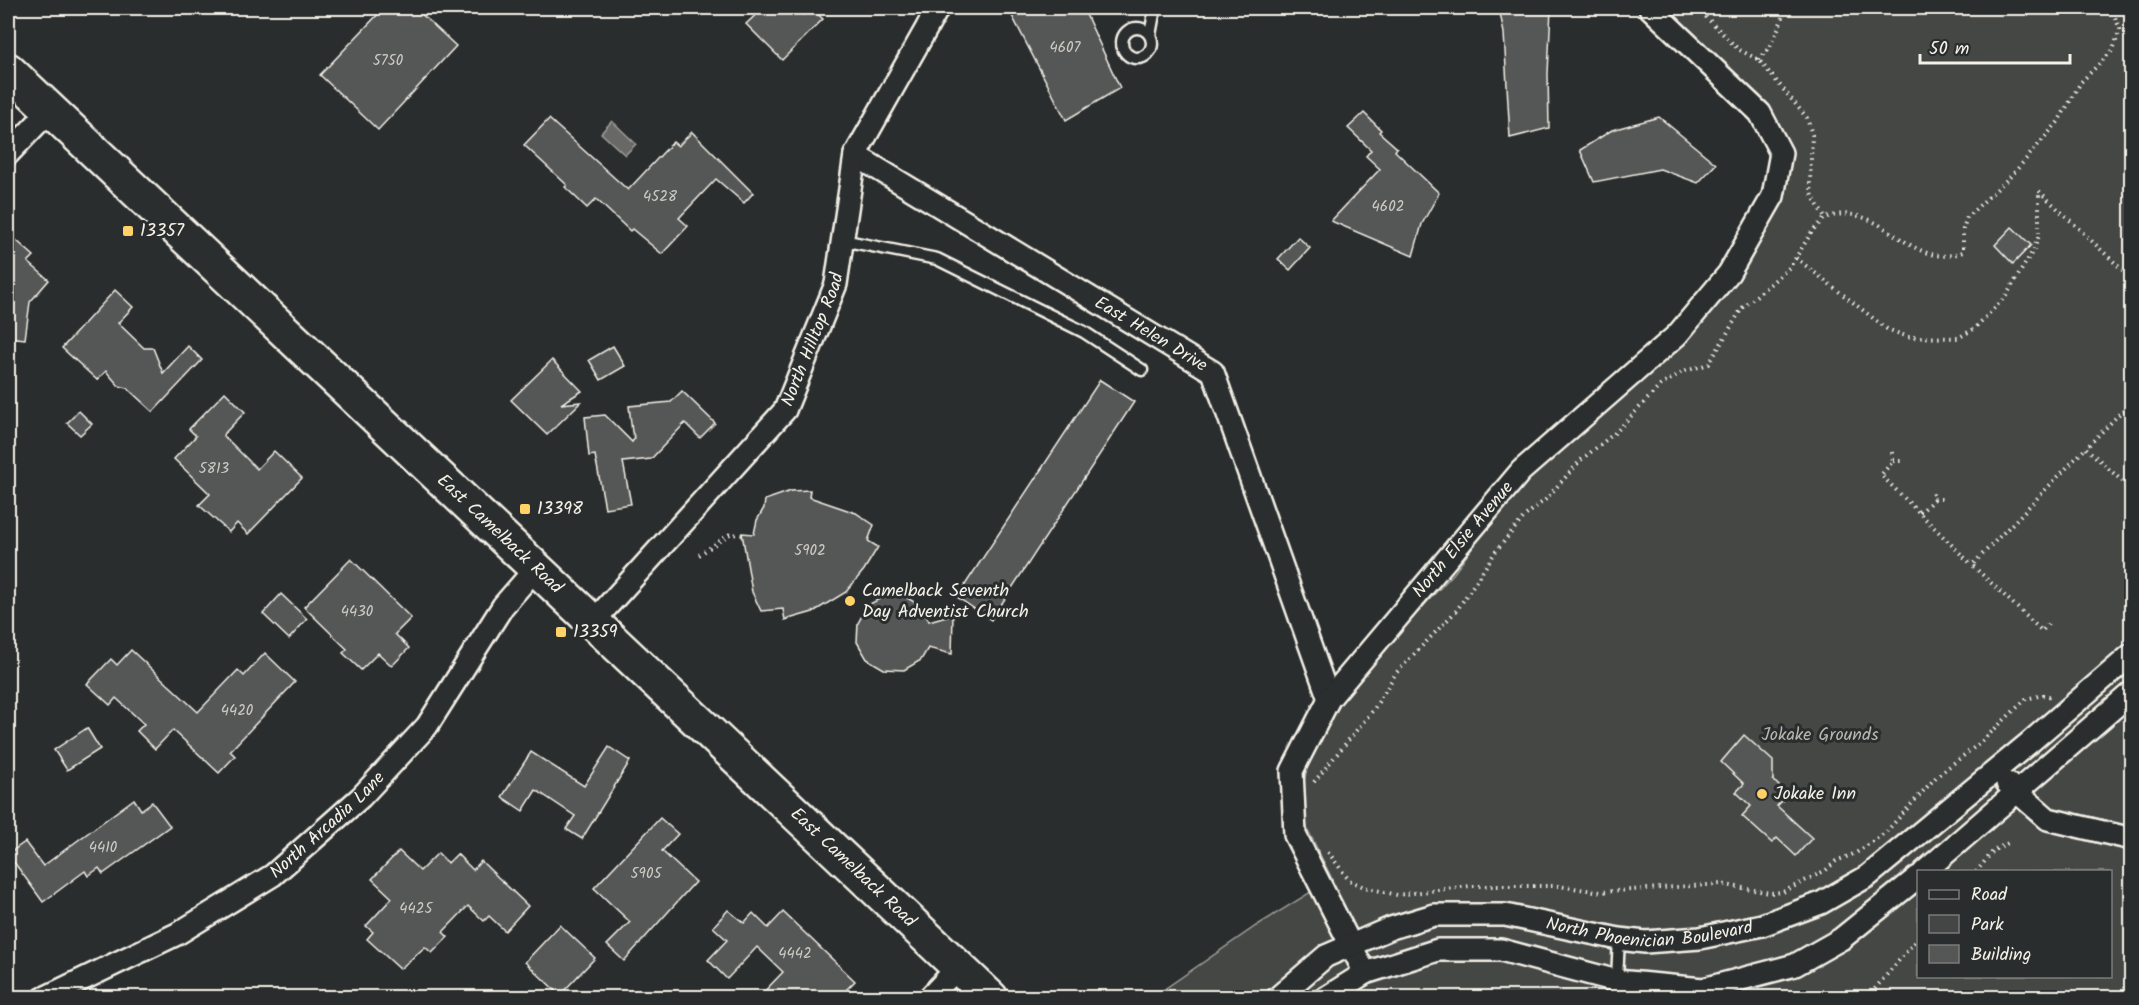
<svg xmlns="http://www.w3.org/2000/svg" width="2139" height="1005" font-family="Kalam,sans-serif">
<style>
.green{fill:#444645;stroke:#9c9c96;stroke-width:1.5;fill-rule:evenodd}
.water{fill:#676866;stroke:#9f9f9a;stroke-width:1.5}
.building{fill:#555756;stroke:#f4f1e8;stroke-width:1.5}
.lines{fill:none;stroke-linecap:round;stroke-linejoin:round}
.service-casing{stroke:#f4f1e8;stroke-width:15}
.minor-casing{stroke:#f4f1e8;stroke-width:26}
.primary-casing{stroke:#f4f1e8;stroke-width:38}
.path{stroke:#f4f1e8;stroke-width:4;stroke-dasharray:1.5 4.5;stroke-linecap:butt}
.service{stroke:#2a2d2e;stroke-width:10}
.minor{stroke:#2a2d2e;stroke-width:21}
.primary{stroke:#2a2d2e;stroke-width:33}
.poi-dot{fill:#ffd166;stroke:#2a2d2e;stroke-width:2}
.labels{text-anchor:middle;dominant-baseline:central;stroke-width:6;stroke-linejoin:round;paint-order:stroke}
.number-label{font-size:15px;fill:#cccac4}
.poi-label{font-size:18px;fill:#f4f1e8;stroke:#2a2d2e;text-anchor:start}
.street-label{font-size:18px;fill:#f4f1e8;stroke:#2a2d2e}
.park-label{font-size:18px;fill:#b6b5af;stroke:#2a2d2e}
</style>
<rect width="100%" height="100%" fill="#2a2d2e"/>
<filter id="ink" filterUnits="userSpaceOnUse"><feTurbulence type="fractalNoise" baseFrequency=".0167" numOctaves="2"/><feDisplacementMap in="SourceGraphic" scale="12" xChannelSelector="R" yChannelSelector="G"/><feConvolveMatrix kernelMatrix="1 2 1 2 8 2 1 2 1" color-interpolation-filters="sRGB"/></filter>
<g filter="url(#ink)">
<path class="green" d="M1664,8h467v989l-989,1 15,-4 99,-68 76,-47 -25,-51 -5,-22 1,-21 6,-24 32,-58 40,-51 73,-79 58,-79 173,-152 51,-64 48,-79 5,-46 -17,-40 -12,-17zM1918,872h192v104h-192z"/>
<path class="water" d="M612,121l24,23 -11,11 -24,-22z"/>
<g class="building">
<path d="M384,8h31l41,38 -78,84 -58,-55z"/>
<path d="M763,8h32l8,7 8,-7 12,11 -41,41 -36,-36z"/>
<path d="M1008,8h75l37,80 -54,32z"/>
<path d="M1499,8h52l-3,66 1,54 -39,10 -6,-105z"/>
<path d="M1364,113l17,17 -2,2 18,16 -2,3 44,42 -17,31 -9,32 -82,-35 49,-52 -14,-13 5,-6 -23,-22z"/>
<path d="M1659,117l57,47 -18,19 -38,-14 -66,13 -14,-32 32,-20z"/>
<path d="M549,119l79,71 45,-48 5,4 14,-14 61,61 -9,10 -28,-24 -37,39 9,8 -26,28 -30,-25 -2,2 -34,-32 -9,9 -22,-21 2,-2 -43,-40z"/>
<path d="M2012,227l19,18 -18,19 -18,-19z"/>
<path d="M8,233l26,23 -6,6 21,18 -19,22 -5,37 -17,-2 5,-53 -5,-5z"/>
<path d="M1298,237l12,11 -20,22 -12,-11z"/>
<path d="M115,290l18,17 -15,16 26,25h9l10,25 25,-27 14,14 -49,52 -26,-24 -8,-2 -13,-15 -9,9 -35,-32z"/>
<path d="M613,346l12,20 -24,14 -12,-20z"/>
<path d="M552,360l30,31 -21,13 20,-2 -34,33 -36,-35z"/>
<path d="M1100,380l34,22 -143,218 -34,-23z"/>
<path d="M682,391l33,32 -15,15 -15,-15 -34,36 -28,3 8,42 -26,4 -10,-53 -6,1 -4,-39 20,-2 27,27 3,-4 -3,-6 -3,-26 42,-4z"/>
<path d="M225,392l20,20 -22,23 34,34 17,-18 28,27 -54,56 -11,-11 -8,9 -30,-27 11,-11 -36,-35 22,-23 -7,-7z"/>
<path d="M79,411l13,13 -12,11 -13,-12z"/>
<path d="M810,490l-1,7 47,16 18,12 -6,16 10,6 -14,23 -18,22 -33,20 -28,8 -2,-11 -22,2 -9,-19 -10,-59 12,1 3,-14 7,-12 1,-8 26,-9z"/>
<path d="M351,559l60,59 -16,16 14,14 -17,18 -14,-13 -17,17 -18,-17 4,-4 -43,-42z"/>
<path d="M281,594l26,25 -18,20 -26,-25z"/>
<path d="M885,596h19l17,10 8,15 24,-7 -1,40 -24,-6 -7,12 -17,10 -20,-1 -17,-10 -10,-17 1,-19 10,-18z"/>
<path d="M131,650l67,62 40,-42 6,6 21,-23 30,29 -65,69 5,5 -16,17 -46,-43 -18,19 -18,-18 7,-7 -28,-26 -6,7 -23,-21 24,-25 6,6z"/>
<path d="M87,728l13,21 -33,21 -13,-20z"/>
<path d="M1744,735l29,26v19l15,15 -11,11 35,32 -16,18 -19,-18 -5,5 -30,-27 9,-10 -15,-14 8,-8 -23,-22z"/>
<path d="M609,747l21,14 -48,78 -16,-10 9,-13 -39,-26 -13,21 -21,-14 29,-45 53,34z"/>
<path d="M134,799l7,11 11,-8 18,24 -67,48 -4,-6 -11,8 -3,-5 -42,31 -35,-48 17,-12 18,24z"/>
<path d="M660,818l18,16 -16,17 33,31 -71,79 -17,-16 23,-23 -36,-34z"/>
<path d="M399,851l21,20 18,-18 10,10 9,-9 16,16 8,-9 47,45 -23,25 -16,-15 -5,5 -16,-15 -25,26 5,5 -16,16 -7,-6 -25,22 -33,-30 6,-7 -7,-6 26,-28 -20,-19z"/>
<path d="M728,910l16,13 9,-10 15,15 15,-16 72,69 -17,17h-80l25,-26 -26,-25 -30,32 -19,-19 19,-20 -14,-13z"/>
<path d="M560,925l35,33 -35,37 -35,-33z"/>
</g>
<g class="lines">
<defs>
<g id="service">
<circle cx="1137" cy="43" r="15"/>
<path d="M1150,35l5,-27"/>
<path d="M842,240l95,19 147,73 58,38"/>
<path d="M1616,998l3,-59"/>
</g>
<g id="minor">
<path d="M8,154l42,-44"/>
<path id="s1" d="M855,155l358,217 116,327"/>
<path id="s2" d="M593,622l192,-212 51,-126 19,-129 83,-147"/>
<path d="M2007,783l41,36 84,20"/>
<path d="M1924,872l208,-180"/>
<path id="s3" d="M1365,973l-70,-138 -3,-64 37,-72 192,-228 156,-136 52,-62 44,-77 8,-43 -21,-40 -110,-105"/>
<path id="s4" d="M44,998l133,-64 96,-59 88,-78 66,-71 76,-120 33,-38"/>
<path d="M929,998l30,-32"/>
<path id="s5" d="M1277,998l49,-42 65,-28 43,-13h71l114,24 26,3 55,-4 62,-13 59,-22 47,-27 161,-133 103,-89"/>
<path d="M1325,998l40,-25 73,-23h63l116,31 86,8 92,-24 46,-26 77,-62"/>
</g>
<g id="primary">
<path id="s6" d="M8,70l983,928"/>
</g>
</defs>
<use href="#service" class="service-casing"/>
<use href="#minor" class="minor-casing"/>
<use href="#primary" class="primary-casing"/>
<g class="path">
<path d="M1697,8l41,41 21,11 48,58 5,17 -2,48 3,14 12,21c58,-21 83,55 138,34v-23l4,-12 46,-43 45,-52 23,-40 32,-32 7,-21 -9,-21"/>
<path d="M1759,60l12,-15 16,-37"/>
<path d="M1796,258l91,71 21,8 50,1 16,-9 32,-33 28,-47 5,-14v-44l93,88"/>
<path d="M2132,401l-46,47 46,42"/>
<path d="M1892,452l1,9 -12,14 91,90"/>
<path d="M1893,461h10"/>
<path d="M1934,499h9"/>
<path d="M1920,513l14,-14 -2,-8"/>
<path d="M699,555l31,-21 12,1"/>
<path d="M2048,624l-6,7 -70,-66 114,-117"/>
<path d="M1314,782l60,-73 22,-36 61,-63 39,-59 29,-35 20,-16 36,-40 35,-28 44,-46 22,-14 27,-8 33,-56 48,-41 23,-37 12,-12"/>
<path d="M1328,852l21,28 15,7 33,8 73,-9h88l43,6 120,-8 49,9 13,-1 43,-22 10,-9 20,-8 30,-21 51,-56 43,-33 46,-44 17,-4 11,2"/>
<path d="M1976,872l18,-22 16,-8"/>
<path d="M1867,998l51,-60"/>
</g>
<use href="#service" class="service"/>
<use href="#minor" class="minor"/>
<use href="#primary" class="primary"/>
</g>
</g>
<g class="poi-dot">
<rect x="122" y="225" width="12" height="12" rx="3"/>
<rect x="519" y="503" width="12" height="12" rx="3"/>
<circle cx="850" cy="601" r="6"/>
<rect x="555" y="626" width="12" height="12" rx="3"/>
<circle cx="1762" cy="794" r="6"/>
</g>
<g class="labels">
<g class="number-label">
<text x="1065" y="48">4607</text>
<text x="388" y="61">5750</text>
<text x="660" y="197">4528</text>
<text x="1388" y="207">4602</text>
<text x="214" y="469">5813</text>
<text x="810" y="551">5902</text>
<text x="357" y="612">4430</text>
<text x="237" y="711">4420</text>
<text x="103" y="848">4410</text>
<text x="646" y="874">5905</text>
<text x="416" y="909">4425</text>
<text x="795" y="954">4442</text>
</g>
<g class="poi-label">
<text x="140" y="231">13357</text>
<text x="537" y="509">13398</text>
<text x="862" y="591">Camelback Seventh<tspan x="862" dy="21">Day Adventist Church</tspan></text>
<text x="573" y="632">13359</text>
<text x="1774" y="794">Jokake Inn</text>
</g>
<g class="street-label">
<text stroke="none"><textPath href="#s1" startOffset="346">East Helen Drive</textPath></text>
<text stroke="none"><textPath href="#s2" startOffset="362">North Hilltop Road</textPath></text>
<text stroke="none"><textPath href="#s6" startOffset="676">East Camelback Road</textPath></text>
<text stroke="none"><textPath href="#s3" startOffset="508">North Elsie Avenue</textPath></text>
<text stroke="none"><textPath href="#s4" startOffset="334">North Arcadia Lane</textPath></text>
<text stroke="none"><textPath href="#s6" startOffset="1162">East Camelback Road</textPath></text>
<text stroke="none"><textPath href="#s5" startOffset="398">North Phoenician Boulevard</textPath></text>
</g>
<g class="park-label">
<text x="1820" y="735">Jokake Grounds</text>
</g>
</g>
<rect width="2139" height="1005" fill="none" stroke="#2a2d2e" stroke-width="30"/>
<rect x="15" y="15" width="2109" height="975" fill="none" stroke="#f4f1e8" stroke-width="2" filter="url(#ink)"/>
<rect x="1917" y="870" width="195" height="108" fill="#2a2d2e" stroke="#7b7b78" stroke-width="1.5"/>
<rect x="1929" y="890" width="30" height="9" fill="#2a2d2e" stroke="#7b7b78" stroke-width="1.5"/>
<text x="1971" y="900" font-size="18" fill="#f4f1e8">Road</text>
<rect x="1929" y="915" width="30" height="18" fill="#444645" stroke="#7b7b78" stroke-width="1.5"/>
<text x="1971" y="930" font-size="18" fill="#f4f1e8">Park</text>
<rect x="1929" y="945" width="30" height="18" fill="#555756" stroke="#7b7b78" stroke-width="1.5"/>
<text x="1971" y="960" font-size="18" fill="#f4f1e8">Building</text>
<path d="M1920 54v9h150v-9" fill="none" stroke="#f4f1e8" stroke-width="3"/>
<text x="1929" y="54" font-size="18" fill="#f4f1e8" stroke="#2a2d2e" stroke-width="4.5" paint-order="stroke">50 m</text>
</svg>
